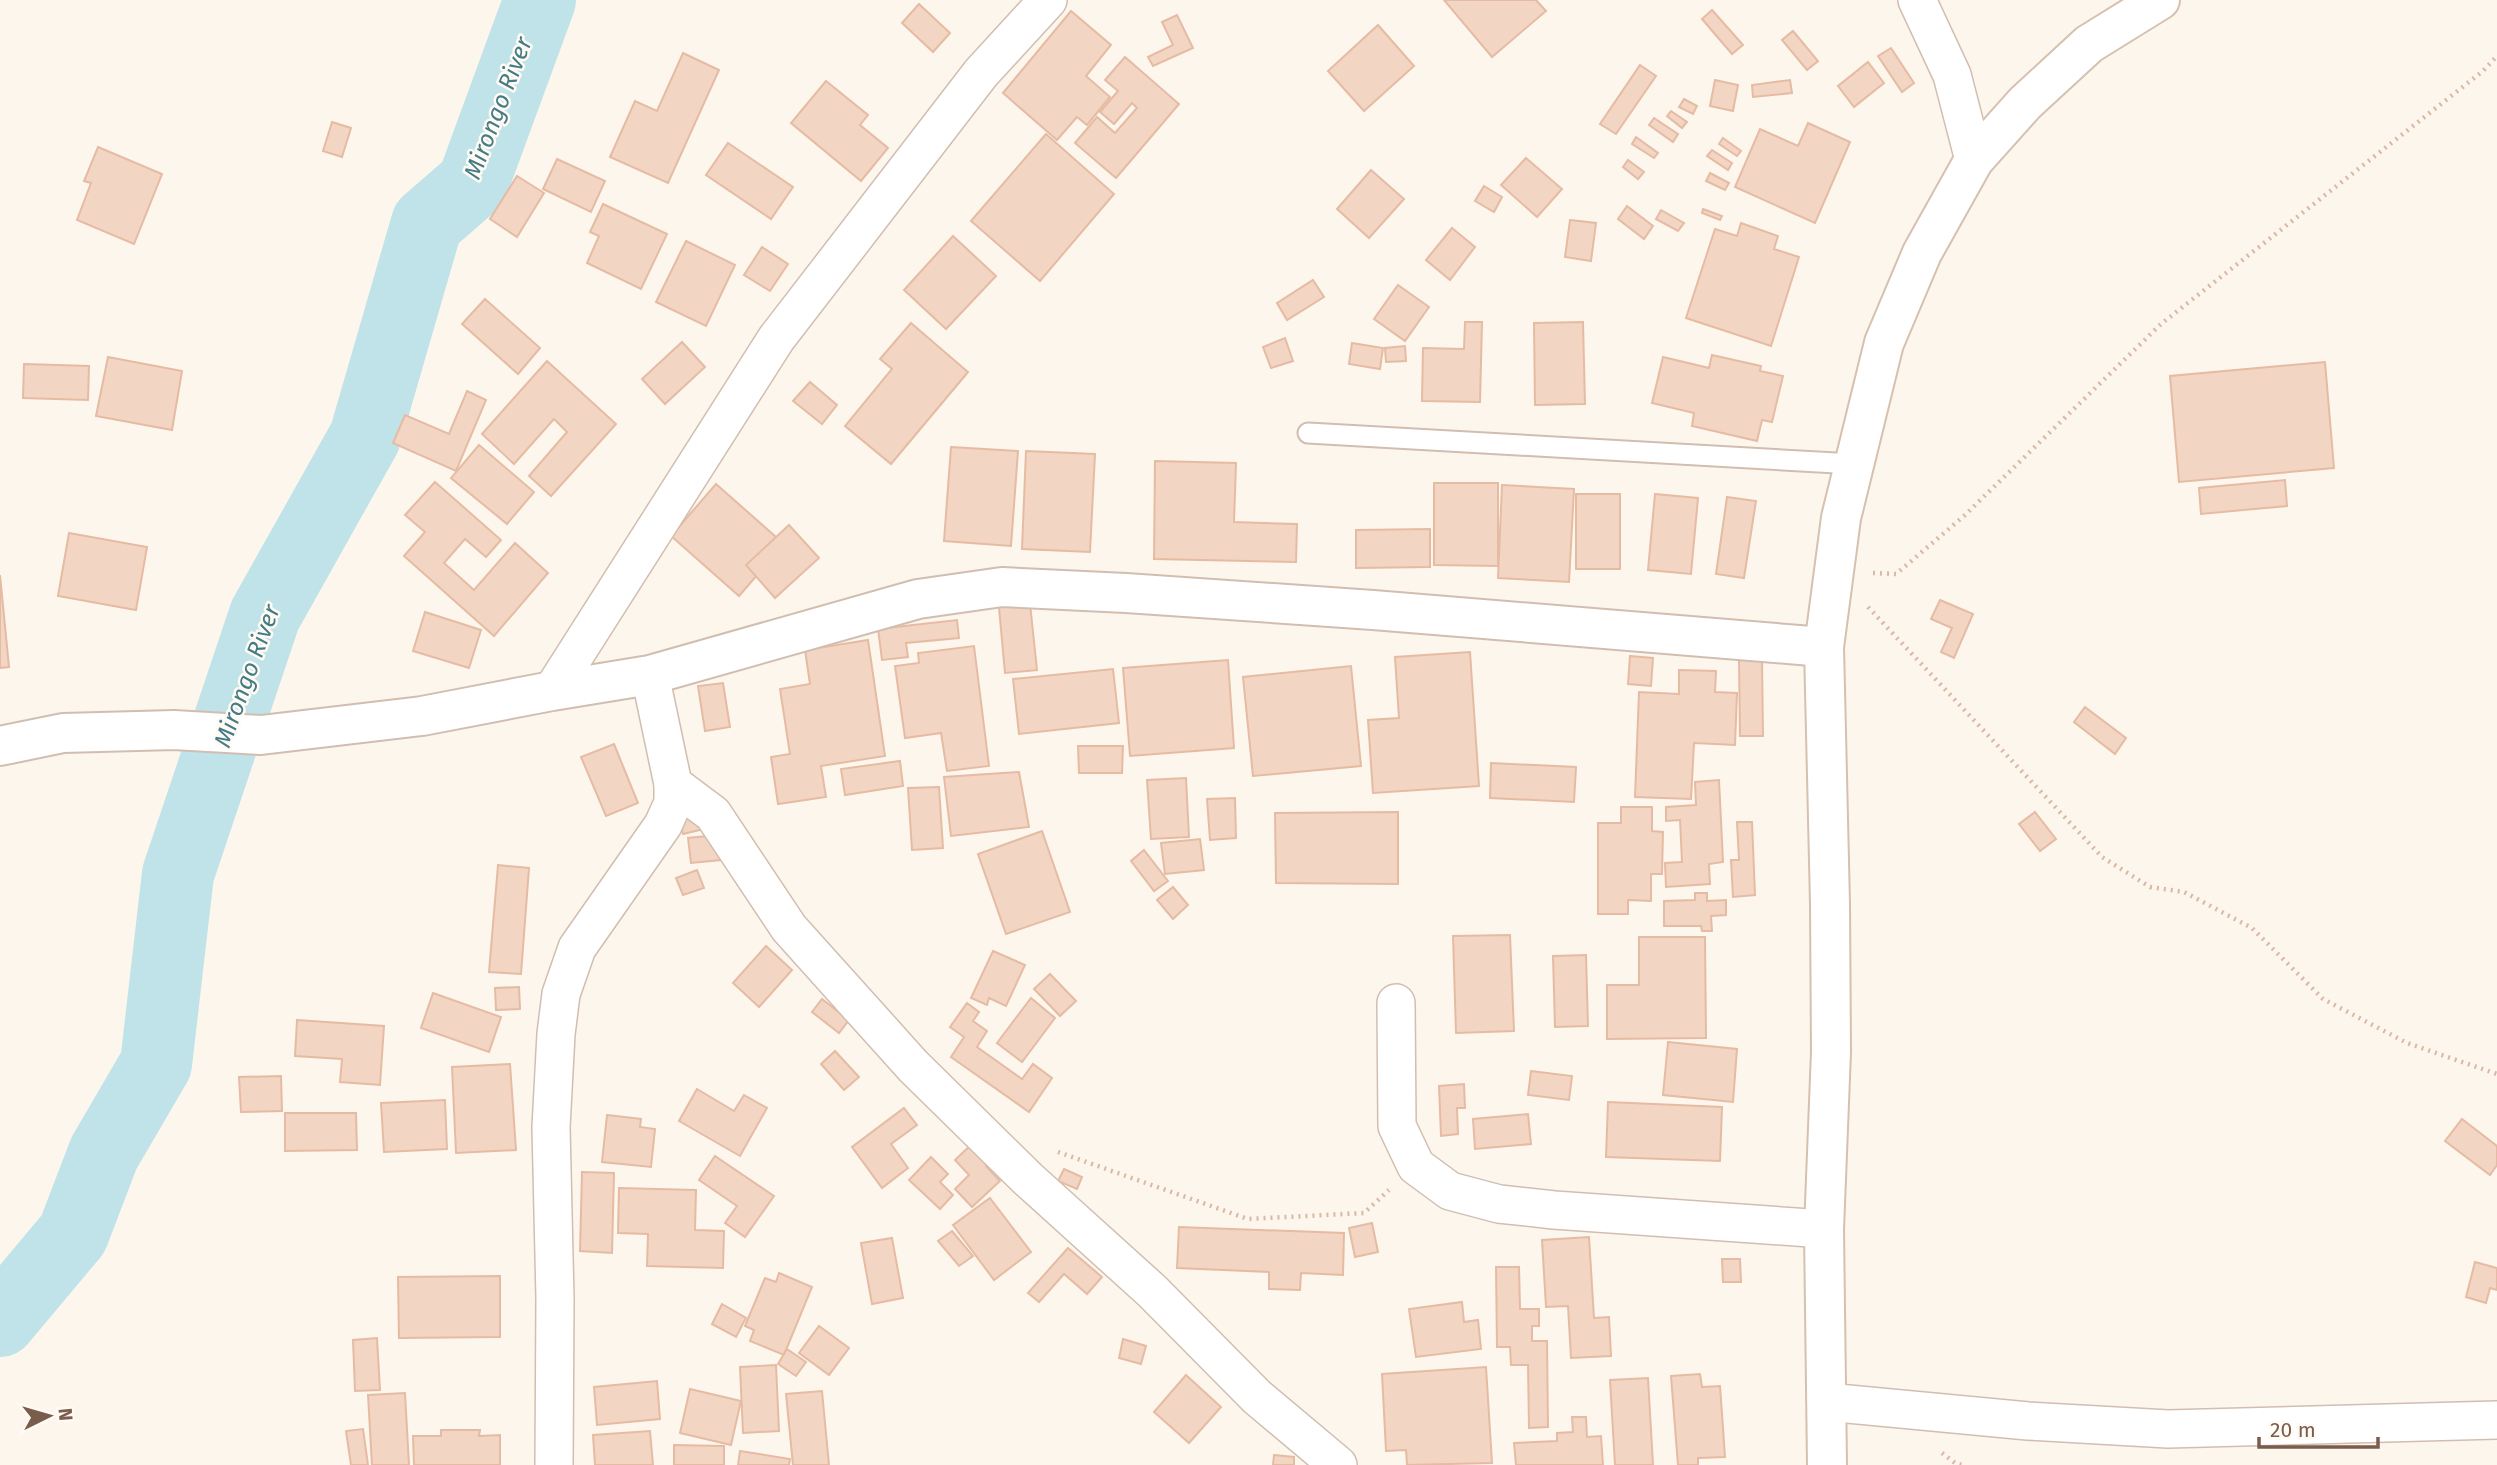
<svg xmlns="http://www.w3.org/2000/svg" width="2497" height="1465" font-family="'Fira Sans',sans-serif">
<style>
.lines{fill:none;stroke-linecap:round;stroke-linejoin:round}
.river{stroke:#bfe3e8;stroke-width:72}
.building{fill:#f3d5c3;stroke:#e6bba3;stroke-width:2}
.service-casing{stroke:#d1beb0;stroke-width:23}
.minor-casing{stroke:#d1beb0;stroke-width:40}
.tertiary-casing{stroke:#d1beb0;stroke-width:42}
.secondary-casing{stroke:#d6c0b0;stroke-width:42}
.path{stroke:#d9b8a5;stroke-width:4.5;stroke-dasharray:2 5;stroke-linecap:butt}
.service{stroke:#fff;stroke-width:19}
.minor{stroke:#fff;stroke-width:37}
.tertiary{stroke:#fff;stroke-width:38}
.secondary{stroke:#fff;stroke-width:38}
.labels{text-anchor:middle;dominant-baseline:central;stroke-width:5;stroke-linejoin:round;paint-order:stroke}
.water-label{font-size:24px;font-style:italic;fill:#437c86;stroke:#fffaf3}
</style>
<rect width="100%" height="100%" fill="#fdf6ec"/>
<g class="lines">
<path class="river" d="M0,1321l73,-87 31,-81 52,-89 22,-190 87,-259 100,-178 62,-214 46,-40 67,-183"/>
</g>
<g class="building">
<path d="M1444,0h92l10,11 -54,46z"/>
<path d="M919,4l31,29 -17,19 -31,-29z"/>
<path d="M1712,10l31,35 -11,9 -30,-35z"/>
<path d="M1071,11l40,34 -25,31 24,21 -23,28 -10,-8 -20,23 -54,-47z"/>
<path d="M1177,15l16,33 -40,18 -5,-9 25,-12 -11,-23z"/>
<path d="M1378,25l36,41 -50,45 -36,-40z"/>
<path d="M1793,31l25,30 -11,9 -25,-30z"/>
<path d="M1891,48l23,35 -12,9 -24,-36z"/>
<path d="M683,53l36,17 -51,113 -58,-26 25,-56 22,10z"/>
<path d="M1125,57l54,47 -63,74 -41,-35 22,-26 18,16 22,-25 -5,-5 -18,21 -14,-12 18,-21 -13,-11z"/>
<path d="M1868,62l16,21 -30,24 -16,-21z"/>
<path d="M1640,65l16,11 -40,58 -16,-10z"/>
<path d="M1715,80l23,5 -5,26 -23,-5z"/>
<path d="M1790,80l2,13 -39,4 -1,-12z"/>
<path d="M826,81l42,34 -8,10 28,23 -27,33 -70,-58z"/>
<path d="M1684,99l13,7 -4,8 -14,-7z"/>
<path d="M1671,111l16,11 -5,6 -15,-12z"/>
<path d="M1654,118l24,16 -5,8 -24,-17z"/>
<path d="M332,122l19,6 -9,29 -19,-6z"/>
<path d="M1808,123l42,19 -35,81 -80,-36 25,-58 38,17z"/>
<path d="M1046,134l68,60 -74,87 -69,-60z"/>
<path d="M1636,137l22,16 -4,5 -22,-14z"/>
<path d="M1723,138l18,13 -4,5 -18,-12z"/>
<path d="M728,143l65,44 -22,32 -65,-44z"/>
<path d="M98,147l64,27 -28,70 -57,-24 14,-37 -7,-2z"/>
<path d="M1712,150l20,13 -4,7 -21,-14z"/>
<path d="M1526,158l36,31 -25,28 -36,-32z"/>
<path d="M557,159l48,22 -14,31 -48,-23z"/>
<path d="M1628,160l16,12 -6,7 -15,-12z"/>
<path d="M1371,170l33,29 -35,39 -32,-29z"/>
<path d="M1710,173l19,10 -4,7 -19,-9z"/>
<path d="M517,176l27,17 -27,44 -27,-18z"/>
<path d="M1484,186l18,11 -8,15 -19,-11z"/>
<path d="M603,204l64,30 -26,55 -54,-26 12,-27 -9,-4z"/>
<path d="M1627,206l26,20 -9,13 -26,-20z"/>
<path d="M1703,209l19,7 -2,4 -18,-7z"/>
<path d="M1661,210l23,13 -6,8 -22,-12z"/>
<path d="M1570,220l26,3 -5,38 -26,-4z"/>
<path d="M1741,223l37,13 -4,13 25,8 -28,89 -85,-28 29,-89 22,7z"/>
<path d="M1452,228l23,19 -25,33 -24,-20z"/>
<path d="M953,236l43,40 -50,53 -42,-39z"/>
<path d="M686,241l49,24 -29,61 -50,-24z"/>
<path d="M762,247l26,17 -18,27 -26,-16z"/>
<path d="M1313,280l11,17 -37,23 -10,-17z"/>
<path d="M1398,285l31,22 -24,34 -31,-22z"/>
<path d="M485,299l55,49 -22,26 -56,-50z"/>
<path d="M1465,322h17l-2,80 -58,-1 1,-53 41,1z"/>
<path d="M1583,322l2,82 -50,1 -1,-82z"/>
<path d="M911,323l57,49 -77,92 -46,-38 47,-57 -12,-10z"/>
<path d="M1285,338l8,23 -22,7 -8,-21z"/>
<path d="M682,342l23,25 -40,37 -23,-25z"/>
<path d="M1352,343l31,5 -3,21 -31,-5z"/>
<path d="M1405,346l1,15 -20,1 -1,-14z"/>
<path d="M1712,355l49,11 -1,5 23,5 -11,46 -10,-2 -5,21 -65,-15 2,-13 -42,-10 11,-46 46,11z"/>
<path d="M108,357l74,14 -10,59 -76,-14z"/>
<path d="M547,361l69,63 -65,72 -22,-20 38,-44 -13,-13 -40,45 -32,-30z"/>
<path d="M2325,362l9,106 -155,14 -9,-106z"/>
<path d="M24,364l65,2 -1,34 -65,-2z"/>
<path d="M810,382l27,23 -15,19 -29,-23z"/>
<path d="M467,391l19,9 -30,71 -63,-28 12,-28 44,19z"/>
<path d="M479,445l55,47 -27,32 -56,-46z"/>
<path d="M951,447l67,4 -7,95 -67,-5z"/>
<path d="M1026,451l69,3 -5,98 -68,-3z"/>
<path d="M1155,461l81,2 -2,59 63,2 -1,38 -142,-3z"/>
<path d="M2285,480l2,26 -86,8 -2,-26z"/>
<path d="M435,482l66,58 -15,17 -21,-18 -21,24 30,27 41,-47 33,30 -54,63 -90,-80 21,-24 -20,-17z"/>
<path d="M1434,483h64v83l-64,-1z"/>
<path d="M716,484l68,60 -45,52 -68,-60z"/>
<path d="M1502,485l72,4 -5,93 -71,-4z"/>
<rect x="1576" y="494" width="44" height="75"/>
<path d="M1655,494l43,4 -7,76 -43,-4z"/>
<path d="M1727,497l29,4 -12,77 -28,-4z"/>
<path d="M789,525l30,33 -44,40 -29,-33z"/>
<path d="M1430,529v38l-74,1v-38z"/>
<path d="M69,533l78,14 -11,63 -78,-14z"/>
<path d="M0,575l9,92 -9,1z"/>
<path d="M1029,594l8,76 -32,3 -7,-76z"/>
<path d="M1940,600l33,14 -19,44 -13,-6 11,-24 -21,-9z"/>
<path d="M425,612l56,18 -12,38 -56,-17z"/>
<path d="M957,620l2,18 -53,5 2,14 -26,3 -4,-31z"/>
<path d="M868,640l17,116 -64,10 5,31 -48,7 -7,-47 19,-3 -10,-65 30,-5 -5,-34z"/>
<path d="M974,646l15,120 -42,5 -6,-38 -36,5 -10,-72 24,-3 -1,-10z"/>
<path d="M1470,652l9,134 -106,7 -5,-73 31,-2 -4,-61z"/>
<path d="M1630,656l23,2 -2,28 -23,-2z"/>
<path d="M1739,659h23l1,77h-23z"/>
<path d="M1228,660l6,88 -104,8 -7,-88z"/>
<path d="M1351,666l10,100 -108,10 -10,-99z"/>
<path d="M1113,669l6,54 -100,11 -6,-55z"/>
<path d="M1679,670l37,1 -1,21 22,1 -2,52 -41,-2 -3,56 -56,-2 4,-105 40,2z"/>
<path d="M723,683l7,44 -25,4 -7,-45z"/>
<path d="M2085,707l41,31 -11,16 -41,-32z"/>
<path d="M614,744l24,59 -32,13 -25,-59z"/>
<path d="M1078,746h45l-1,27h-43z"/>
<path d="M900,761l3,25 -58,9 -4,-26z"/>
<path d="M1491,763l85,4 -2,35 -84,-4z"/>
<path d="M1019,772l10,55 -78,9 -7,-59z"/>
<path d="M1186,778l3,59 -38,2 -4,-59z"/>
<path d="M1719,780l4,82 -14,2 1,20 -44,3 -1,-24 17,-1 -2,-42 -14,1v-14l30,-2 -1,-23z"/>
<path d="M939,787l4,61 -31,2 -4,-62z"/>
<path d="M1235,798l1,40 -26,2 -3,-41z"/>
<path d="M702,807l6,21 -25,6 -6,-21z"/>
<path d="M1621,807h31v24l11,1 -1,42h-11v27l-23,-1v14h-30v-91h23z"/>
<path d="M1398,812v72l-122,-1 -1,-70z"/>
<path d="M2035,812l21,27 -16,12 -21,-27z"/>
<path d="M1737,822h15l3,73 -22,2 -2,-37h8z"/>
<path d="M1042,831l28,81 -64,22 -28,-80z"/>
<path d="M717,835l4,25 -30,3 -3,-25z"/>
<path d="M1200,839l4,31 -39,4 -4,-31z"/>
<path d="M1144,850l24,31 -14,10 -23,-30z"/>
<path d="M498,865l31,3 -8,106 -32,-2z"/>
<path d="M697,870l7,18 -21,7 -7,-17z"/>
<path d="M1173,887l15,18 -15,14 -16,-19z"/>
<path d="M1695,893h12v8l19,-1v15l-15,1 1,15h-10l-1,-5h-37v-25l31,-1z"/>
<path d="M1510,935l4,96 -58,2 -3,-97z"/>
<path d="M1639,937h66l1,101 -99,1v-54h32z"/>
<path d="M766,946l26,24 -33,37 -26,-24z"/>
<path d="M993,951l32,14 -19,41 -17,-8 -2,7 -16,-7z"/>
<path d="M1586,955l2,71 -33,1 -2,-71z"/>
<path d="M1050,974l26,27 -16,15 -26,-27z"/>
<path d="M519,987l1,22 -24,1 -1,-22z"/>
<path d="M433,993l68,24 -12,35 -68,-24z"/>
<path d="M1031,998l24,20 -33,44 -25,-19z"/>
<path d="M822,999l27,21 -10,13 -27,-21z"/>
<path d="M967,1003l12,9 -6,9 14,10 -10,16 45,32 11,-15 19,14 -23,34 -78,-55 13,-20 -14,-10z"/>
<path d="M297,1020l87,6 -4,59 -40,-3 2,-23 -47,-3z"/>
<path d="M1668,1042l69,7 -4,53 -70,-7z"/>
<path d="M835,1051l24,26 -15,13 -23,-26z"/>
<path d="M510,1064l6,86 -60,3 -4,-86z"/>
<path d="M1531,1071l41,5 -3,24 -41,-5z"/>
<path d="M281,1076l1,35 -41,1 -2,-35z"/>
<path d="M1464,1084l1,24h-8l1,26 -17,2 -2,-50z"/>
<path d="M697,1089l37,22 10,-16 23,13 -27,48 -61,-35z"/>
<path d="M445,1100l2,49 -63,3 -3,-49z"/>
<path d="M1608,1102l114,5 -2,54 -114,-4z"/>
<path d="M904,1108l13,17 -26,19 17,24 -26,20 -30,-41z"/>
<path d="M285,1113h71l1,37 -72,1z"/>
<path d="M1528,1114l3,30 -56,5 -2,-30z"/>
<path d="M607,1115l34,4 -1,8 15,2 -4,38 -49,-5z"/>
<path d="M2462,1119l35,27v19l-7,10 -45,-34z"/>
<path d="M974,1142l18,19 -6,5 14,15 -28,26 -17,-18 14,-14 -14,-15z"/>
<path d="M715,1156l59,40 -29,41 -20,-14 12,-17 -38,-26z"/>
<path d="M931,1157l17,17 -8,8 13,13 -13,14 -31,-29z"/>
<path d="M1064,1169l18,8 -5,12 -19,-8z"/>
<path d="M582,1172l32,1 -2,80 -32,-2z"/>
<path d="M619,1188l77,2 -1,40 29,1 -1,37 -76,-2 1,-32 -30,-1z"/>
<path d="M990,1198l41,54 -37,28 -41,-55z"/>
<path d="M1372,1223l6,29 -23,5 -6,-29z"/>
<path d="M1179,1227l165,6 -1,42 -42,-2 -1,17 -31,-1v-17l-92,-4z"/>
<path d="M952,1231l21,25 -14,10 -21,-25z"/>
<path d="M1589,1237l5,81 15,-1 2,39 -40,2 -3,-52 -22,1 -4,-67z"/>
<path d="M892,1238l11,60 -31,6 -11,-61z"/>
<path d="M1068,1248l34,29 -15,17 -23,-20 -25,28 -11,-9z"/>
<path d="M1722,1259h18l1,23h-18z"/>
<path d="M2475,1262l22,6v22l-7,-2 -4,15 -20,-6z"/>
<path d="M1496,1267h23l1,42h19v17h-7v15h15l1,86 -19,1 -1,-63h-17l-1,-18h-13z"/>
<path d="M779,1273l33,14 -28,68 -34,-14 4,-11 -9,-4 20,-48 11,4z"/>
<path d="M500,1276v61l-101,1 -1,-61z"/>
<path d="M1462,1302l2,20 14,-2 3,29 -65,8 -7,-48z"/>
<path d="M722,1304l24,14 -10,19 -24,-13z"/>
<path d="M819,1326l30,22 -20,27 -30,-22z"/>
<path d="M377,1338l3,52 -25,1 -2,-51z"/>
<path d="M1123,1339l23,7 -5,18 -22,-6z"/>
<path d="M787,1349l19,13 -10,14 -18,-12z"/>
<path d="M776,1365l3,66 -36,2 -3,-66z"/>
<path d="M1486,1367l6,96 -85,2 -1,-15 -20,1 -4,-77z"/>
<path d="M1700,1374l2,13 18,-1 5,71 -27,1v7h-20l-7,-89z"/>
<path d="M1186,1375l35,32 -32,36 -35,-31z"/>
<path d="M1648,1378l5,87h-38l-5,-85z"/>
<path d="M657,1381l3,38 -63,6 -3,-38z"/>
<path d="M690,1389l51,12 -10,44 -51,-12z"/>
<path d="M822,1391l7,74h-36l-7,-71z"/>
<path d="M405,1393l4,72h-37l-4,-70z"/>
<path d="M1572,1417h14l1,20 14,-1 2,29h-87l-2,-22 43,-2v-8l16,-1z"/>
<path d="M363,1429l5,36h-17l-5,-34z"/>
<path d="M441,1430h39l-1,6 21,-1v30h-86l-1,-29h28z"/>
<path d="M650,1431l3,34h-58l-2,-30z"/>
<path d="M674,1445l50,1v19h-50z"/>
<path d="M740,1451l50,8 -1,6h-51z"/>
<path d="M1274,1455l20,2v8h-21z"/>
</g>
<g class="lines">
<defs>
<path id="service" d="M1308,433l546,31"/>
<g id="minor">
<path d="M1917,0l35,75 22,85"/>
<path d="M552,691l224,-352 205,-266 67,-73"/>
<path d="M673,784l40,30 76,114 124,138 115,113 124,112 105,106 81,68"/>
<path d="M1396,1003l1,123 19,40 34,25 49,13 55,6 270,19"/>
<path d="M1827,1402l201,19 140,8 329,-9"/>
<path d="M554,1465l1,-167 -4,-171 5,-93 5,-40 16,-46 86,-123 10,-22v-19l-23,-109"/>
</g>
<path id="tertiary" d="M0,746l63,-13 111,-3 87,5 161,-19 130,-25 98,-16 268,-76 84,-12 124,6 247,17 451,37"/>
<path id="secondary" d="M1827,1465l-3,-236 7,-177 -1,-148 -6,-257 17,-129 43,-175 38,-90 52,-93 51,-57 64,-59 71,-44"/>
</defs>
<use href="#service" class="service-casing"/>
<use href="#minor" class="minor-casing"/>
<use href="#tertiary" class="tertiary-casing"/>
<use href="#secondary" class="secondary-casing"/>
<g class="path">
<path d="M1873,573l23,1 68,-58 197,-192 322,-253 14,-15"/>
<path d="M1868,607l234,250 48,30 34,5 68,36 71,71 84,44 90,31"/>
<path d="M1058,1152l190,67 116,-6 25,-23"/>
<path d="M1942,1453l13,10 7,2"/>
</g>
<use href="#service" class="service"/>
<use href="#minor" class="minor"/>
<use href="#tertiary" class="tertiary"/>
<use href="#secondary" class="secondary"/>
</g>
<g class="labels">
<g class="water-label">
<text transform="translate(498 108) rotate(-69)">Mirongo River</text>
<text transform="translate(247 676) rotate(-70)">Mirongo River</text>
</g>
</g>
<g transform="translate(49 1416) rotate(85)" stroke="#fffaf3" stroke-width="5" paint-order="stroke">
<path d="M0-5L12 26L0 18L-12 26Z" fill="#7a5c4d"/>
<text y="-10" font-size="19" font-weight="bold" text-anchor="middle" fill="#7a5c4d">N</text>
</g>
<path d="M2259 1437v10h119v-10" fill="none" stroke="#7a5c4d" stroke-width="3.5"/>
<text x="2270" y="1437" font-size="21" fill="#7a5c4d" stroke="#fffaf3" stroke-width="5" paint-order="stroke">20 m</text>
</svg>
